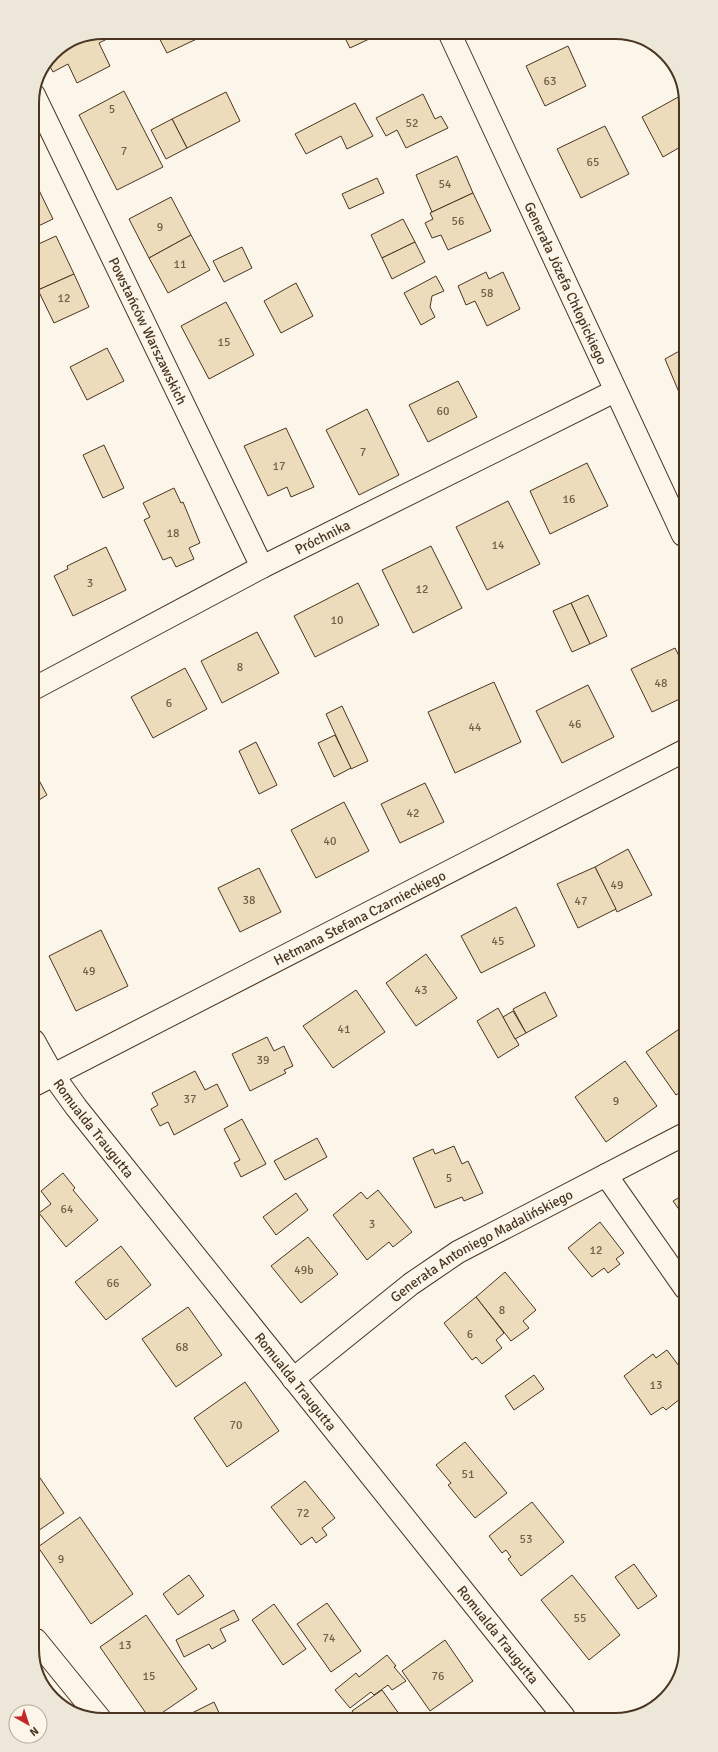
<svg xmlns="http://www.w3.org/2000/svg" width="718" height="1752" font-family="Signika,sans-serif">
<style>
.building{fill:#ecdcbc;stroke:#4a3520}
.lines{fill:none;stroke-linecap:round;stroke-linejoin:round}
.minor-casing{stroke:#4a3520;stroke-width:24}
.minor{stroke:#fbf6e9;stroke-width:22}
.labels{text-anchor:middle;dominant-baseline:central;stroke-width:3;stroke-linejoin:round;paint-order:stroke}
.number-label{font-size:12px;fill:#725f47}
.street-label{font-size:14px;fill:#4a3520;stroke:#fbf6e9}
.rim{fill:none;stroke:#4a3520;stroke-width:2}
</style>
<rect width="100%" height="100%" fill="#fbf6e9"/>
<g class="building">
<path d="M103,32h18l-22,11 11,23 -33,17 -9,-19 -15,8 -5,-9 5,-10 23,-16z"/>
<path d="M156,32h45l2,4 -36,17z"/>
<path d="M342,32h42l-34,16z"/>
<path d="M568,46l18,40 -41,20 -19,-40z"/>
<path d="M124,91l39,76 -46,23 -38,-75z"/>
<path d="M226,92l14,29 -53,27 -15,-29z"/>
<path d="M423,94l12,25 6,-3 7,12 -42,20 -9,-18 -11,6 -10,-18z"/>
<path d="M682,95v51l-19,11 -21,-40z"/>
<path d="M355,103l18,33 -26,13 -6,-13 -35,18 -11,-20z"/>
<path d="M172,119l15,29 -21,11 -15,-29z"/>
<path d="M605,126l24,48 -48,24 -24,-49z"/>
<path d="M457,156l16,37 -41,19 -16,-37z"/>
<path d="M377,178l7,15 -35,16 -7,-15z"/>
<path d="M35,182l18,37 -21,10v-46z"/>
<path d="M473,193l18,38 -43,19 -7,-15 -9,3 -7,-15 8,-4 -3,-6z"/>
<path d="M171,197l20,38 -42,23 -20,-39z"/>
<path d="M403,219l12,23 -33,16 -11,-23z"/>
<path d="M191,235l19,35 -42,23 -19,-35z"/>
<path d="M56,236l18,38 -36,16 -5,-12 -1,-31z"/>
<path d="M415,242l10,20 -33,17 -10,-21z"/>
<path d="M242,247l10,21 -28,14 -11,-21z"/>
<path d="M486,272l3,7 14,-7 17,37 -33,17 -12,-25 -9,4 -8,-19z"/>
<path d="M74,274l15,33 -35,16 -16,-33z"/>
<path d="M436,276l8,15 -12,5 -2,11 5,10 -14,8 -17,-32z"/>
<path d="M296,283l17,33 -32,17 -17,-32z"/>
<path d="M226,302l28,53 -45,24 -28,-53z"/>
<path d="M107,348l17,33 -37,19 -17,-33z"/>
<path d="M683,349v48h-2l-16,-38z"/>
<path d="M458,381l19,36 -49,25 -19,-37z"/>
<path d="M367,409l32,66 -40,20 -33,-65z"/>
<path d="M286,428l28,59 -23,10 -4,-10 -19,9 -24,-50z"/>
<path d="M104,445l20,43 -21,10 -20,-43z"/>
<path d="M587,463l21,43 -58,28 -20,-43z"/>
<path d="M174,488l7,15 2,-1 17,41 -11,5 5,11 -18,8 -5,-10 -8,3 -19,-40 6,-3 -7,-14z"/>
<path d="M508,501l32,63 -53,26 -31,-63z"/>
<path d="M431,546l31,62 -49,25 -31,-63z"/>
<path d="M106,547l20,43 -53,26 -19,-40 14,-7 -1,-3z"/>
<path d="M358,583l21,42 -64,32 -21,-41z"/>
<path d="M588,595l19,41 -17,8 -19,-41z"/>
<path d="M571,603l19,41 -18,8 -19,-41z"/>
<path d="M257,632l22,41 -57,30 -21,-42z"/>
<path d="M675,648l9,18v31l-32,15 -21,-43z"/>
<path d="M185,668l22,41 -54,29 -22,-41z"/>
<path d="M494,682l27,60 -66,31 -27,-61z"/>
<path d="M588,685l26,52 -52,26 -26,-52z"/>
<path d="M342,706l26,55 -17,8 -25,-55z"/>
<path d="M335,735l16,33 -17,9 -16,-34z"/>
<path d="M256,742l21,43 -18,9 -20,-43z"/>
<path d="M34,771l13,24 -13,8z"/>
<path d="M425,783l19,39 -44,21 -19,-39z"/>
<path d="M344,802l25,49 -53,27 -25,-48z"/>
<path d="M628,849l24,46 -35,17 -22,-45z"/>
<path d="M595,867l21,42 -38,19 -21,-44z"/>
<path d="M259,868l22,44 -41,20 -22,-44z"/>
<path d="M516,907l19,39 -54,27 -20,-37z"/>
<path d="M101,930l27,56 -52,25 -27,-55z"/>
<path d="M426,954l31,44 -41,28 -30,-43z"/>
<path d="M356,990l29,42 -52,36 -30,-42z"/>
<path d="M545,992l12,24 -31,17 -13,-24z"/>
<path d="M498,1008l21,37 -21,13 -21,-37z"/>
<path d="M513,1011l13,22 -11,6 -12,-22z"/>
<path d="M685,1025v64l-9,6 -30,-43z"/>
<path d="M267,1037l7,14 10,-5 9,20 -9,4 2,3 -36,18 -18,-37z"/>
<path d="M625,1061l32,45 -51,36 -31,-45z"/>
<path d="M195,1071l10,19 12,-6 11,22 -54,29 -6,-13 -8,4 -9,-17 7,-4 -6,-12z"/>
<path d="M242,1119l24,45 -25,13 -7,-14 6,-3 -16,-31z"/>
<path d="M317,1138l10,19 -42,23 -11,-19z"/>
<path d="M454,1146l8,18 6,-3 15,32 -19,8 -2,-4 -27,11 -22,-50 20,-9 2,5z"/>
<path d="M63,1173l12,15 -2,2 25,30 -32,27 -27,-34 12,-9 -10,-13z"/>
<path d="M378,1190l34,42 -19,15 -4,-5 -22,18 -34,-45 28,-23 6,7z"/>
<path d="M296,1193l12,17 -32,25 -13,-18z"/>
<path d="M685,1194v24l-12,-17z"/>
<path d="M600,1222l24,31 -8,6 4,5 -12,9 -4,-5 -12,9 -24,-29z"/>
<path d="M308,1237l30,37 -37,29 -30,-37z"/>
<path d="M121,1246l30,39 -45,35 -31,-38z"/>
<path d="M505,1272l31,38 -13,11 6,7 -18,13 -35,-44z"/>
<path d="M476,1297l28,36 -8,7 6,8 -20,16 -6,-7 -4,3 -28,-37z"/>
<path d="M188,1307l34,48 -46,32 -34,-48z"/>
<path d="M667,1350l18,24v3l-5,4 5,8v6l-19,15 -3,-3 -12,8 -27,-39 29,-22 3,4z"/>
<path d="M534,1375l10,14 -30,21 -9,-14z"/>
<path d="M245,1382l34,49 -52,36 -33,-49z"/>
<path d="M465,1442l42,51 -32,25 -27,-33 3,-2 -15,-18z"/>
<path d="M38,1475l26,38 -29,20v-56z"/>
<path d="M305,1481l30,37 -13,10 5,7 -11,8 -4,-6 -11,8 -30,-38z"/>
<path d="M532,1502l32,40 -43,34 -13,-17 3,-2 -5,-7 -4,3 -13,-17z"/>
<path d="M80,1517l53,77 -42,30 -53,-77z"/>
<path d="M634,1564l23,32 -19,13 -23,-32z"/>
<path d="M189,1575l15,21 -26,19 -15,-21z"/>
<path d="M572,1575l48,60 -31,25 -48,-60z"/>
<path d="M327,1603l34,48 -30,21 -34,-48z"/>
<path d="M274,1604l32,45 -23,16 -31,-45z"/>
<path d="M234,1610l5,10 -19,9 6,12 -14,8 -3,-5 -25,13 -8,-17z"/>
<path d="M146,1615l51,74 -44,30h-3l-50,-72z"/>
<path d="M445,1640l28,41 -43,30 -28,-40z"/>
<path d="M387,1655l9,11 -2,1 12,14 -14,9 -4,-5 -14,10 -3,-3 -21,16 -15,-18 21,-17 3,4z"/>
<path d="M382,1690l20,28h-45l-5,-7z"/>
<path d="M214,1702l8,17h-42z"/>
</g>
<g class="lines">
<defs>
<g id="minor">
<path id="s1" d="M449,32l234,503"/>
<path id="s2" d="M34,95l228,472"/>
<path id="s3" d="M33,689l229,-122 353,-176"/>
<path id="s4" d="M34,1041l19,34 23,32 488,610"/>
<path id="s5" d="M34,1085l650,-334"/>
<path d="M606,1175l79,113"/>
<path id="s6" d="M293,1379l118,-95 47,-32 227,-118"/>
<path d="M36,1640l65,80"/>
</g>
</defs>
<use href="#minor" class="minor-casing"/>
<use href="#minor" class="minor"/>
</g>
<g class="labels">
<g class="number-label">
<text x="550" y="81">63</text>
<text x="112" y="109">5</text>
<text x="412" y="123">52</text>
<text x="124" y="151">7</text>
<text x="593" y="162">65</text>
<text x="445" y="184">54</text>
<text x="458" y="221">56</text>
<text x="160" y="227">9</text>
<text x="180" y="264">11</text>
<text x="487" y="293">58</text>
<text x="64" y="298">12</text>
<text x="224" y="342">15</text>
<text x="443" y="411">60</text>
<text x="363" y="452">7</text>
<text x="279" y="466">17</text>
<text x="569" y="499">16</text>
<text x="173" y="533">18</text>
<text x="498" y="545">14</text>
<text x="90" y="583">3</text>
<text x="422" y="589">12</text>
<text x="337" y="620">10</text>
<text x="240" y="667">8</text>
<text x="661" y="683">48</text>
<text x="169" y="703">6</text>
<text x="575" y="724">46</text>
<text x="475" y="727">44</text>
<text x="413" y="813">42</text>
<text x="330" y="841">40</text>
<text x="617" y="885">49</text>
<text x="249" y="900">38</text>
<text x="581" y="901">47</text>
<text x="498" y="941">45</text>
<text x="89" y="971">49</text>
<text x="421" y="990">43</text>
<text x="344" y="1029">41</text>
<text x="263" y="1060">39</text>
<text x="190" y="1099">37</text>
<text x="616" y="1101">9</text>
<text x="449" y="1178">5</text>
<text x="67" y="1209">64</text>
<text x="372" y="1224">3</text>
<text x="596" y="1250">12</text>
<text x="304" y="1270">49b</text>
<text x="113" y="1283">66</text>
<text x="502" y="1310">8</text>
<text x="470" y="1334">6</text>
<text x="182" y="1347">68</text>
<text x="656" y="1385">13</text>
<text x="236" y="1425">70</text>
<text x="468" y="1474">51</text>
<text x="303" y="1513">72</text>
<text x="526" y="1539">53</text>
<text x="61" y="1559">9</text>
<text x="580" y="1618">55</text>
<text x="329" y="1638">74</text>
<text x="125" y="1645">13</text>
<text x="149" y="1676">15</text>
<text x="438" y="1676">76</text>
</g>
<g class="street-label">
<text stroke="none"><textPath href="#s1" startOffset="277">Generała Józefa Chłopickiego</textPath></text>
<text stroke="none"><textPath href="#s2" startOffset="262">Powstańców Warszawskich</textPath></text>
<text stroke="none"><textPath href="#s3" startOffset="327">Próchnika</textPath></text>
<text stroke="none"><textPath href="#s5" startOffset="366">Hetmana Stefana Czarnieckiego</textPath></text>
<text stroke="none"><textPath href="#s4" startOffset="106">Romualda Traugutta</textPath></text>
<text stroke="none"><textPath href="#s6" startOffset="232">Generała Antoniego Madalińskiego</textPath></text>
<text stroke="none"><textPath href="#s4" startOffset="430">Romualda Traugutta</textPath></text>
<text stroke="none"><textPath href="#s4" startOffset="754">Romualda Traugutta</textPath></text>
</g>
</g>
<path d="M0 0H718V1752H0ZM103 39H615A64 64 0 0 1 679 103V1649A64 64 0 0 1 615 1713H103A64 64 0 0 1 39 1649V103A64 64 0 0 1 103 39Z" fill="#ede7d9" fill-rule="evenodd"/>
<path class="rim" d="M103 39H615A64 64 0 0 1 679 103V1649A64 64 0 0 1 615 1713H103A64 64 0 0 1 39 1649V103A64 64 0 0 1 103 39Z"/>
<g transform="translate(28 1724) rotate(141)"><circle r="19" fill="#fbf6e9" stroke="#b4a999"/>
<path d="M0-3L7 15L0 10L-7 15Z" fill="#c62828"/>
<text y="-6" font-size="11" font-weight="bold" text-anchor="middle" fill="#4a3520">N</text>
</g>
</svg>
